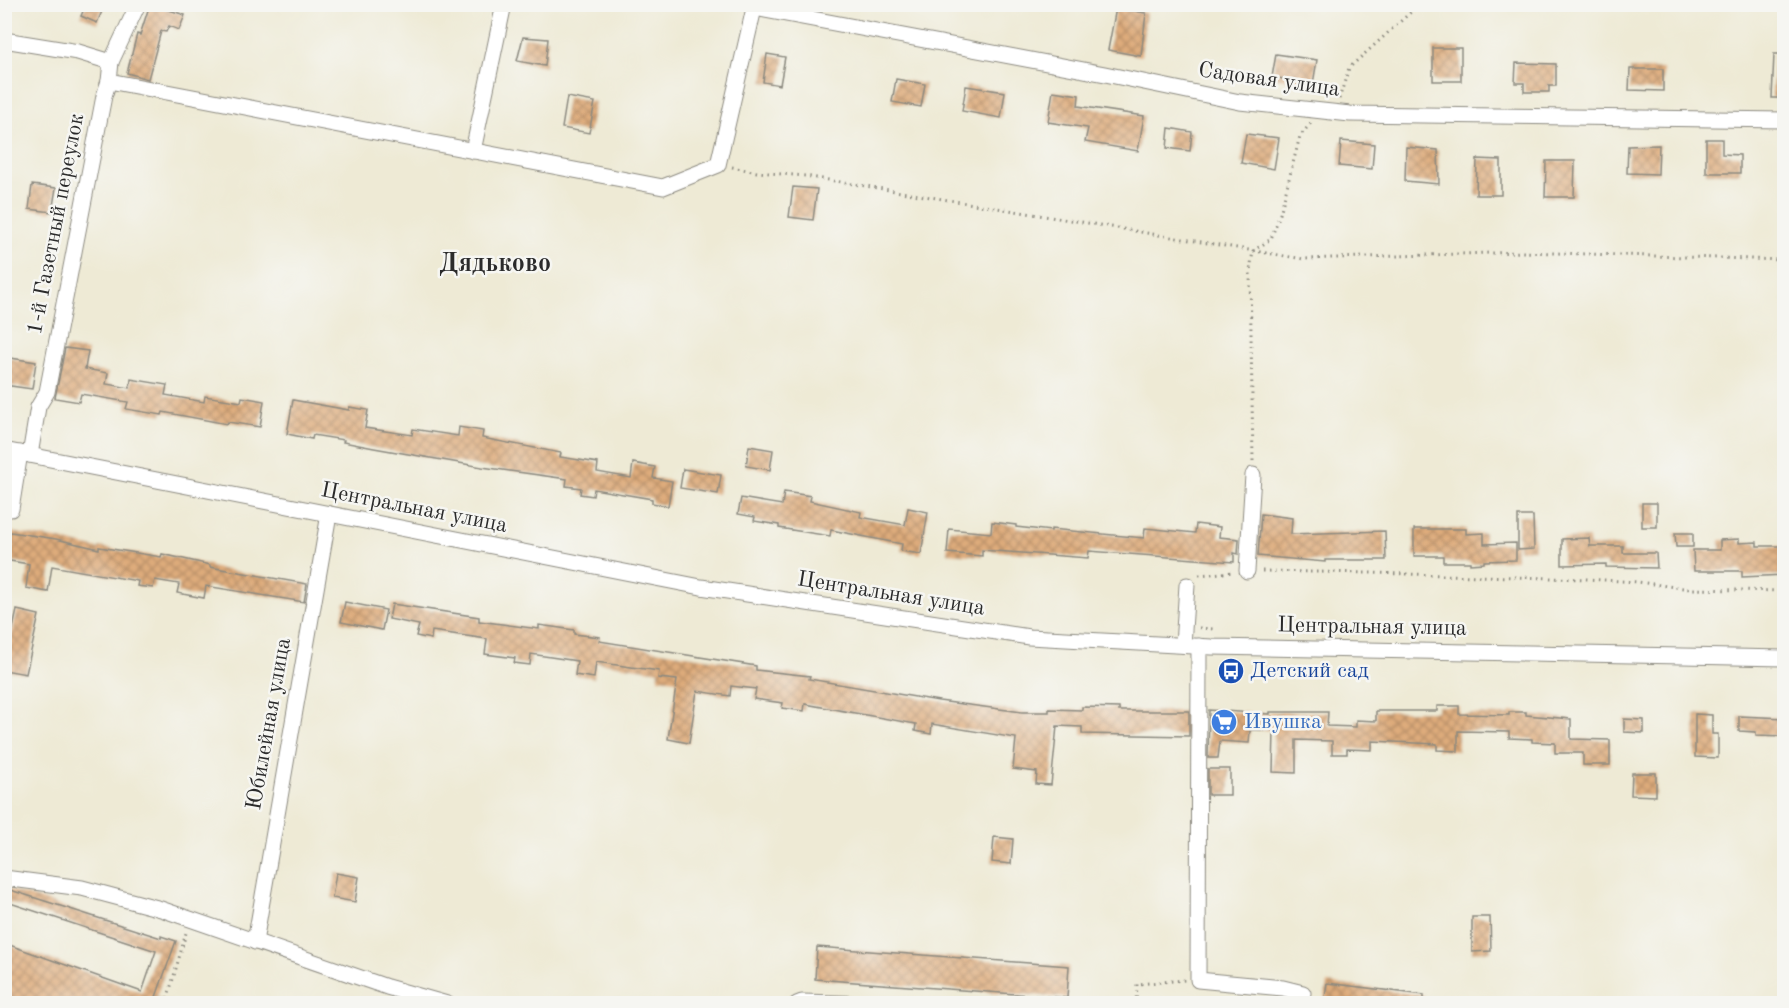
<svg xmlns="http://www.w3.org/2000/svg" width="1789" height="1008" font-family="'Old Standard TT',serif">
<style>
.building{fill:url(#building-cross-hatch)}
.lines{fill:none;stroke-linecap:round;stroke-linejoin:round}
.minor-casing{stroke:#8c8a80;stroke-width:17}
.path{stroke:#8c8a80;stroke-width:3;stroke-dasharray:1.5 4.5;stroke-linecap:butt}
.minor{stroke:#fff;stroke-width:15}
.labels{text-anchor:middle;dominant-baseline:central;stroke-width:5;stroke-linejoin:round;paint-order:stroke}
.street-label{font-size:22px;fill:#2b2b2b;stroke:#f6f6f2}
.transit-label{font-size:22px;fill:#164399;stroke:#f6f6f2;text-anchor:start}
.shop-label{font-size:22px;fill:#366cbe;stroke:#f6f6f2;text-anchor:start}
.quarter-label{font-size:26px;font-weight:bold;fill:#2b2b2b;stroke:#f6f6f2}
</style>
<defs>
<pattern id="building-cross-hatch" width="8" height="8" patternUnits="userSpaceOnUse" patternTransform="scale(1.5)"><rect width="8" height="8" fill="#deac7c"/><path d="M0 0l8 8M0 8l8-8" fill="none" stroke="#b48c66"/></pattern>
</defs>
<rect width="100%" height="100%" fill="#f6f6f2"/>
<filter id="ink" filterUnits="userSpaceOnUse"><feTurbulence type="fractalNoise" baseFrequency=".0167" numOctaves="2"/><feDisplacementMap in="SourceGraphic" scale="12" xChannelSelector="R" yChannelSelector="G"/><feConvolveMatrix kernelMatrix="1 2 1 2 8 2 1 2 1" color-interpolation-filters="sRGB"/></filter>
<filter id="wash" filterUnits="userSpaceOnUse"><feTurbulence type="fractalNoise" baseFrequency=".008" numOctaves="4" result="noise"/><feDisplacementMap in="SourceGraphic" scale="24" xChannelSelector="R" yChannelSelector="G"/><feGaussianBlur stdDeviation="1.35" result="paint"/><feColorMatrix in="noise" values="0 0 0 0 0 0 0 0 0 0 0 0 0 0 0 0 0 1.4 0 .05"/><feComposite in="paint" operator="in"/></filter>
<g filter="url(#wash)">
<rect width="100%" height="100%" fill="#eeead5"/>
<g id="blocks">
<g class="building">
<path d="M86,4h19l-8,19 -16,-7z"/>
<path d="M150,4l35,11 -6,15 -10,-4 -3,6 -5,-1 -13,48 -21,-6 10,-39 3,1z"/>
<path d="M1116,8l30,5 -5,43 -33,-6z"/>
<path d="M523,37l25,2 -3,27 -28,-5z"/>
<rect x="1433" y="48" width="28" height="33"/>
<path d="M767,54l18,3 -5,28 -17,-3z"/>
<path d="M1276,54l41,6 -4,24 -41,-7z"/>
<path d="M1774,54h11v44h-13z"/>
<path d="M1516,63l40,1v22h-7v6h-25v-9h-9z"/>
<path d="M1630,69h33v22l-34,-1z"/>
<path d="M896,79l29,5 -4,23 -29,-5z"/>
<path d="M966,86l39,6 -4,26 -39,-7z"/>
<path d="M1053,91l26,4 -1,11 66,10 -6,35 -53,-9 3,-14 -40,-6z"/>
<path d="M567,97l28,5 -6,31 -27,-5z"/>
<path d="M1169,128l23,4 -2,19 -23,-3z"/>
<path d="M1246,134l33,4 -5,31 -33,-6z"/>
<path d="M1706,139h16v15l18,1v18h-34z"/>
<path d="M1341,141l33,3 -2,25 -33,-3z"/>
<path d="M1659,145l-1,29 -31,-1 1,-27z"/>
<path d="M1406,147l32,3 1,34 -34,-3z"/>
<path d="M1477,159l24,1v35h-25z"/>
<path d="M1546,161h29l-1,36h-29z"/>
<path d="M32,185l24,3 -4,24 -23,-3z"/>
<path d="M793,187l24,2 -4,31 -24,-3z"/>
<path d="M65,348l23,3 -3,18 23,4 -2,11 24,4 1,-9 36,6 -2,10 39,7 1,-6 36,6 1,-5 22,4 -4,26 -32,-5 -1,2 -64,-12 -1,3 -36,-6 2,-7 -47,-8 -2,8 -24,-4z"/>
<path d="M4,357l32,5 -4,27 -28,-4z"/>
<path d="M293,400l56,10v-3l19,3 -3,18 47,7 1,-6 45,7 1,-9 24,4 -1,7 79,15 -1,4 38,6 -1,9 34,6 2,-15 22,4 -2,11 19,3 -4,25 -16,-3v-4l-58,-10 -1,7 -13,-2 1,-6 -15,-2 1,-7 -85,-12 -108,-19 -31,-6 1,-2 -31,-5 -1,4 -25,-5z"/>
<path d="M749,446l24,4 -3,20 -24,-4z"/>
<path d="M683,469l38,6 -3,19 -38,-6z"/>
<path d="M784,492l27,4 -1,5 51,11 -1,5 45,8 3,-17 20,4 -7,42 -20,-3 1,-7 -71,-14 -1,6 -51,-8v-3l-25,-4 1,-4 -17,-3 3,-16 41,7z"/>
<rect x="1642" y="503" width="15" height="24"/>
<path d="M1261,514l31,4 -1,16 94,-3 1,29h-61v2l-67,-6z"/>
<path d="M1518,516h15l1,33 -16,1z"/>
<path d="M992,522l24,3v2l35,4v-2l93,9 1,-10 50,5 1,-9 24,3 -1,10 20,2 -1,15 -4,-1v9l-145,-11 -1,7 -106,-8v6l-35,-3 2,-24 42,4z"/>
<path d="M1414,529h52v5l18,-1v11l32,-1v17l-32,1v2l-14,1v-2h-27v-6h-29z"/>
<path d="M4,531l52,8 43,10v-2l62,10 1,-3 48,11v2l97,17 -3,18 -98,-16 -2,12 -27,-5 2,-9 -24,-4 -2,8 -16,-2 1,-5 -86,-15 -4,26 -22,-4 3,-24 -25,-4z"/>
<path d="M1675,533h18v14h-17z"/>
<path d="M1589,538l1,8h33v7h33l1,15 -51,-1v-3l-44,1v-26z"/>
<path d="M1739,539v4l18,-1v4h28v29l-43,2v-6h-48l-1,-21h27v-10z"/>
<path d="M345,602l41,8 -4,20 -41,-8z"/>
<path d="M392,604l87,13v4l60,8v-4l35,5v4l26,3 -1,4 157,25v4l54,6 -1,3 130,22 83,11h27v-3l33,1v-3l37,1v3h70v25l-107,-2v-7l-25,-1 -6,59 -15,-1 1,-12 -24,-3 3,-31 -84,-14 -1,10 -16,-3 1,-7 -111,-20 -1,7 -22,-3 1,-5 -29,-4 2,-10 -25,-3 -1,10 -33,-5 -8,52 -21,-4 9,-59 -19,-2 1,-7 -63,-9 -2,16 -19,-3 2,-14 -46,-7 -1,11 -16,-2 1,-5 -30,-4 2,-15 -55,-8 -1,8 -15,-3 3,-11 -30,-6z"/>
<path d="M17,610l22,5 -13,59 -22,-4z"/>
<path d="M1437,706h22v8l50,1v-3h17v3l45,4v20l39,1v25h-27v-12h-28v-10l-23,-1v-3l-23,-1v-6l-51,-1v20l-21,-1v-6l-65,-3v9l-25,-1v5h-15v-13l-36,-1v33l-23,-1 1,-42h-24l-1,13 -29,-2 -2,17h-10l1,-48 61,4v-2h58l-1,14 29,1v-7l20,1v-10h61z"/>
<path d="M1695,714l17,1v19h6v24l-23,-1z"/>
<path d="M1739,716l46,2v18l-29,-1v-3l-17,-1z"/>
<path d="M1624,719l20,1v13l-20,-1z"/>
<rect x="1208" y="769" width="22" height="26"/>
<path d="M1632,773h24v23l-25,-1z"/>
<path d="M994,837l19,2 -2,25 -19,-2z"/>
<path d="M336,873l23,4 -4,25 -23,-4z"/>
<path d="M4,888l157,50v-2l15,5 -20,56 14,5v2h-166v-61l138,49 14,-41 -152,-50z"/>
<path d="M1472,917h18l1,34 -19,1z"/>
<path d="M817,947l252,19 -2,32 -252,-19z"/>
<path d="M1327,983l97,12v9h-100z"/>
</g>
</g>
</g>
<g filter="url(#ink)">
<use href="#blocks" fill-opacity="0" stroke="#8c8a80" stroke-width="1.5"/>
<g class="lines">
<defs>
<g id="minor">
<path d="M754,8l351,66 135,28 110,12 434,6"/>
<path d="M4,40l74,12 33,10"/>
<path d="M109,81l554,106 55,-22 37,-161"/>
<path d="M473,151l31,-147"/>
<path d="M4,450l697,137 328,50 183,10 572,11"/>
<path d="M30,455l8,-48 9,-15 57,-296 5,-15 2,-19 27,-58"/>
<path d="M11,509l9,-56"/>
<path d="M1247,571l6,-96"/>
<path d="M1183,645l4,-60"/>
<path d="M1199,646l-1,334 85,8 20,5"/>
<path d="M4,878l78,10 79,21 226,78 60,17"/>
<path d="M255,942l74,-428"/>
<path d="M797,1004l5,-2 69,2"/>
</g>
</defs>
<use href="#minor" class="minor-casing"/>
<g class="path">
<path d="M1339,99l10,-31 63,-57 1,-7"/>
<path d="M732,167l25,5 48,4 498,83 219,-7 262,8"/>
<path d="M1253,461l-3,-190 3,-20 18,-12 9,-25 20,-78 11,-13"/>
<path d="M1262,571l108,2 216,6 52,3 52,7 94,2"/>
<path d="M1199,575l35,-3"/>
<path d="M1199,628l14,1v2"/>
<path d="M166,1004l20,-71"/>
<path d="M1136,1004l1,-20 48,-4"/>
</g>
<use href="#minor" class="minor"/>
</g>
</g>
<defs>
<symbol id="bus-disc" viewBox="-11 -11 22 22"><circle r="9.5" fill="#1a4fb4" stroke="#f6f6f2"/><path d="M-5-6H5V4H4V6H2V4H-2V6H-4V4H-5ZM-3.5-4V0h7V-4ZM-3.5 1.2v1.5H-2V1.2ZM2 1.2v1.5H3.5V1.2Z" fill="#fff"/></symbol>
<symbol id="supermarket-disc" viewBox="-11 -11 22 22"><circle r="9.5" fill="#3f7fe0" stroke="#f6f6f2"/><path d="M-6-5.5h2.5l.6 2H6L4.5 2H-2.5L-4.4-4H-6ZM-1.5 3.2a1.3 1.3 0 1 0 .1 0ZM3 3.2a1.3 1.3 0 1 0 .1 0Z" fill="#fff"/></symbol>
</defs>
<g fill-rule="evenodd">
<use href="#bus-disc" x="1216" y="656" width="30" height="30"/>
<use href="#supermarket-disc" x="1209" y="707" width="30" height="30"/>
</g>
<g class="labels">
<g class="street-label">
<text transform="translate(1269 80) rotate(8)">Садовая улица</text>
<text transform="translate(56 224) rotate(-79)">1-й Газетный переулок</text>
<text transform="translate(414 508) rotate(11)">Центральная улица</text>
<text transform="translate(891 594) rotate(9)">Центральная улица</text>
<text transform="translate(1372 627) rotate(1)">Центральная улица</text>
<text transform="translate(269 724) rotate(-80)">Юбилейная улица</text>
</g>
<g class="transit-label">
<text x="1250" y="671">Детский сад</text>
</g>
<g class="shop-label">
<text x="1244" y="722">Ивушка</text>
</g>
<g class="quarter-label">
<text x="495" y="264">Дядьково</text>
</g>
</g>
<rect width="1789" height="1008" fill="none" stroke="#f6f6f2" stroke-width="24"/>
</svg>
